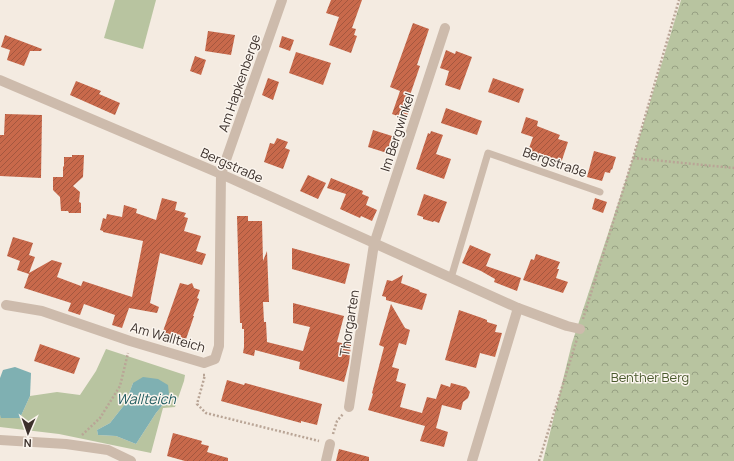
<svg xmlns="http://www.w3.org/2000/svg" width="734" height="461" font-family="Manrope,sans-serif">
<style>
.green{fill:#b8c4a0;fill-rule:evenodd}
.forest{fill:url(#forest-crowns)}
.water{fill:#7fb0b2}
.building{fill:url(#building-hatch)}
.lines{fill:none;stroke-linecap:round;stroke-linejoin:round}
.path{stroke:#b9a596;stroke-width:2.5;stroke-dasharray:2 2;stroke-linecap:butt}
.service{stroke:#cdbbac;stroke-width:7}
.minor{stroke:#cdbbac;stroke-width:10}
.labels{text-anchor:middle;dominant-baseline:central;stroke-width:3;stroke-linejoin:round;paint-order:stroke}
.street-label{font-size:13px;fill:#3b302b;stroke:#fbf5ee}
.park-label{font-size:13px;fill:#4a5a2e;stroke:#fbf5ee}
.water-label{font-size:14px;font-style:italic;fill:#1f5a5e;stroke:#fbf5ee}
</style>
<defs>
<pattern id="forest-crowns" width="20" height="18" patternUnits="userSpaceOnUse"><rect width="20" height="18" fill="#b8c4a0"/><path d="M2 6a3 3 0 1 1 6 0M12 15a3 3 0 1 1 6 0" fill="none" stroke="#97a083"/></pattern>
<pattern id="building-hatch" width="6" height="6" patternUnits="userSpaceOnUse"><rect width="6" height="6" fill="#c8694b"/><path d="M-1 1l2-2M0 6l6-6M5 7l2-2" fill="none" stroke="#a4573f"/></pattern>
</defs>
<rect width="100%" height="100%" fill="#f4ebe1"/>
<g class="green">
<path d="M115,0h41l-13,49 -39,-11z"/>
<path d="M106,349l79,26 -1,6 -9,26 -12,1 -12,45 -92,-19 -59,-7v-12l2,3h18l10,-22 27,-4 23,3 16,-24zM133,383l33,18 -10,12 -20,31 -20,-8 -18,-1 -1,-5 13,-7 15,-19z"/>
</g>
<path class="forest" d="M681,0h53v461h-191l29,-118 61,-185z"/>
<g class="water">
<path d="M15,367l16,6 -1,23 -10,22h-19l-1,-3v-37l3,-8z"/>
<path d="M143,377l15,2 10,6 1,9 -3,7 -10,12 -20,31 -20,-8 -18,-1 -1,-5 13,-7 15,-19 8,-21z"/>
</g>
<g class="building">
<path d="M331,0h31l-10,28 4,1 -2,6 3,1 -6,17 -22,-8 10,-28 -13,-4z"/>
<path d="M413,23l16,6 -12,36 3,1 -11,32 4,2 -7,19 -14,-5 8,-23 -10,-4z"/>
<path d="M208,31l27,4 -4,20 -26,-4z"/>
<path d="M5,35l37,14 -1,2h-11l-6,15 -17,-6 3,-10 -9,-3z"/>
<path d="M282,36l12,4 -4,11 -11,-4z"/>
<path d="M446,50l9,4 1,-3 16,6 -12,33 -15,-5 4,-14 -9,-3z"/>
<path d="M296,52l35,11 -8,22 -34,-12z"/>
<path d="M195,56l11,4 -5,15 -11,-4z"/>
<path d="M268,78l11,4 -6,18 -11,-5z"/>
<path d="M493,78l31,11 -5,14 -31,-11z"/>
<path d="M76,81l25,10 -2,3 21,9 -5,12 -45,-20z"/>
<path d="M446,108l36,13 -5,14 -36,-12z"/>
<path d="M5,114l37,1 -1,63 -41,-2v-41h4z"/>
<path d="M526,117l12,4 -1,5 23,9 -2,4 10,3 -7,21 -33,-12 5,-14 -12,-4z"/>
<path d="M373,130l19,6 -5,17 -19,-6z"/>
<path d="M431,131l12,4 -7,19 15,5 -7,20 -28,-10 12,-36 2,1z"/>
<path d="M277,138l11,4 -3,6 5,2 -7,19 -19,-7 6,-19 4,1z"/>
<path d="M594,151l22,6 -4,13 -1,-1 -1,4 -5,-1 -3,9 -15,-4z"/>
<path d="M72,155h12l-1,22 -10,9 7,6 -1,10 2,1v10h-12l-1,-2h-7l-1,-14 -7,-7v-13h10v-10l1,-1v-9h8z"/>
<path d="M308,175l18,8 -8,16 -18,-8z"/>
<path d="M331,178l32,13 -1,3 7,3 -3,8 11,5 -5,11 -11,-5 -1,2 -20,-9 6,-15 -19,-6z"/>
<path d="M424,194l23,8 -8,21 -5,-2 -1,1 -10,-3v-2l-6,-2z"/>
<path d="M162,198l15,4 -2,8 11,3 -2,4 4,1 -4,13 17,5 -5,15 10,3 -4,11 -42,-12 -10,50 9,4 -2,6 -28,-5 -7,20 -10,-3 3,-10 -31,-11 -4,11 -12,-4 3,-8 -47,-15 5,-14 -12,-4 3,-9 -13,-5 6,-19 20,6 -4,12 6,2 -6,16 23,-13 10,3 -5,14 24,9 2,-5 49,16 11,-56 -40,-9v-1l-3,-1 3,-12 3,1 1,-5 15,3 2,-12 13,4 -1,4 20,7z"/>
<path d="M595,198l12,4 -4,11 -11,-4z"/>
<path d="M237,216h11v5h14l1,40 4,-10 2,51h-6l1,20h2l1,20 36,9 7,-24 -17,-4v-20l51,13 -7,26 14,3 -2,18 -5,19 -45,-13 1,-7 -45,-12 -1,6 -11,-3 1,-6v-18h-2v-6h-2z"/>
<path d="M470,245l21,9 -5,12 35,12 -4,13 -23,-9 1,-3 -14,-8 -19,-8z"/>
<path d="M292,248l58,16 -5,20 -53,-15z"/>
<path d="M536,254l24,8 -3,7h2l-3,9 12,4 -5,11 -40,-13 8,-21 3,1z"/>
<path d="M403,275l-2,8 18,7 1,2 7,2 -5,16 -36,-10v-3l-4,-1 5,-16 5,1z"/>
<path d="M180,283l8,2 4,-2 2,5 6,2 -3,8 2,1 -6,17h1l-9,26 -23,-8z"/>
<path d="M391,304l14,24 5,2 -4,15 -7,-2 -7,24 7,2 -3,12 10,3 -6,23 22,6 5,-16 9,2 5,-15 9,3 1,-4 15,4 4,5 -2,6 -5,4 -2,8 -19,-5 -6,23 12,4 -4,15 -24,-6 5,-15 -57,-16 5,-16 -1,-1 12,-46 -5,-2z"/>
<path d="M459,310l23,8 5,2v2l10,3 -2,7 7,1 -7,24 -15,-4 -4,15 -31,-8z"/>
<path d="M40,344l40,14 -6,16 -40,-13z"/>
<path d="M227,380l17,5 1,-2 77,21 -5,21 -16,-4v2l-80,-22z"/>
<path d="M173,433l29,8 -1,3 8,2 -2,6 21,6v3h-43l-18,-5z"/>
<path d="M339,449l30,8v4h-33z"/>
</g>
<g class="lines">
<g class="path">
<path d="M633,158l101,10"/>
<path d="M583,319l50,-161 46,-158"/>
<path d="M203,375h2l-8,29 9,9 113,28"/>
<path d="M333,434l4,-13 6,-7"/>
<path d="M82,435l18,-17 20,-32 8,-33"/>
<path d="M539,461l38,-122"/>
</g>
<path class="service" d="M451,278l37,-125 112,39"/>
<g class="minor">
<path d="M0,80l221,94 297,134 49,18 13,3"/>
<path d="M6,305l36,6 88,30 74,22 11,-4 4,-13 2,-172 61,-174"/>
<path d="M349,407l25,-163 71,-216"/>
<path d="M0,440l66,4 42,6 23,11"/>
<path d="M326,461l4,-17"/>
<path d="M472,461l46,-153"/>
</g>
</g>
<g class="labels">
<g class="street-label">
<text transform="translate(239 83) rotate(-71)">Am Hapkenberge</text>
<text transform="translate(397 132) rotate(-72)">Im Bergwinkel</text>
<text transform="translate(555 162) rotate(19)">Bergstraße</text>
<text transform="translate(232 165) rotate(24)">Bergstraße</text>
<text transform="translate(349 323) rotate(-81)">Thorgarten</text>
<text transform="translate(168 337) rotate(16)">Am Wallteich</text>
</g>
<g class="park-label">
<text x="650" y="377">Benther Berg</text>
</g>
<g class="water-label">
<text x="146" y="398">Wallteich</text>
</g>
</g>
<g transform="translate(28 433) rotate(182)" stroke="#fbf5ee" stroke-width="3" paint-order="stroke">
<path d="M0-3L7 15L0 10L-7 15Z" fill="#3b302b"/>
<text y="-6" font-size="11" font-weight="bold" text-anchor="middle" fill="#3b302b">N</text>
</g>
</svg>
